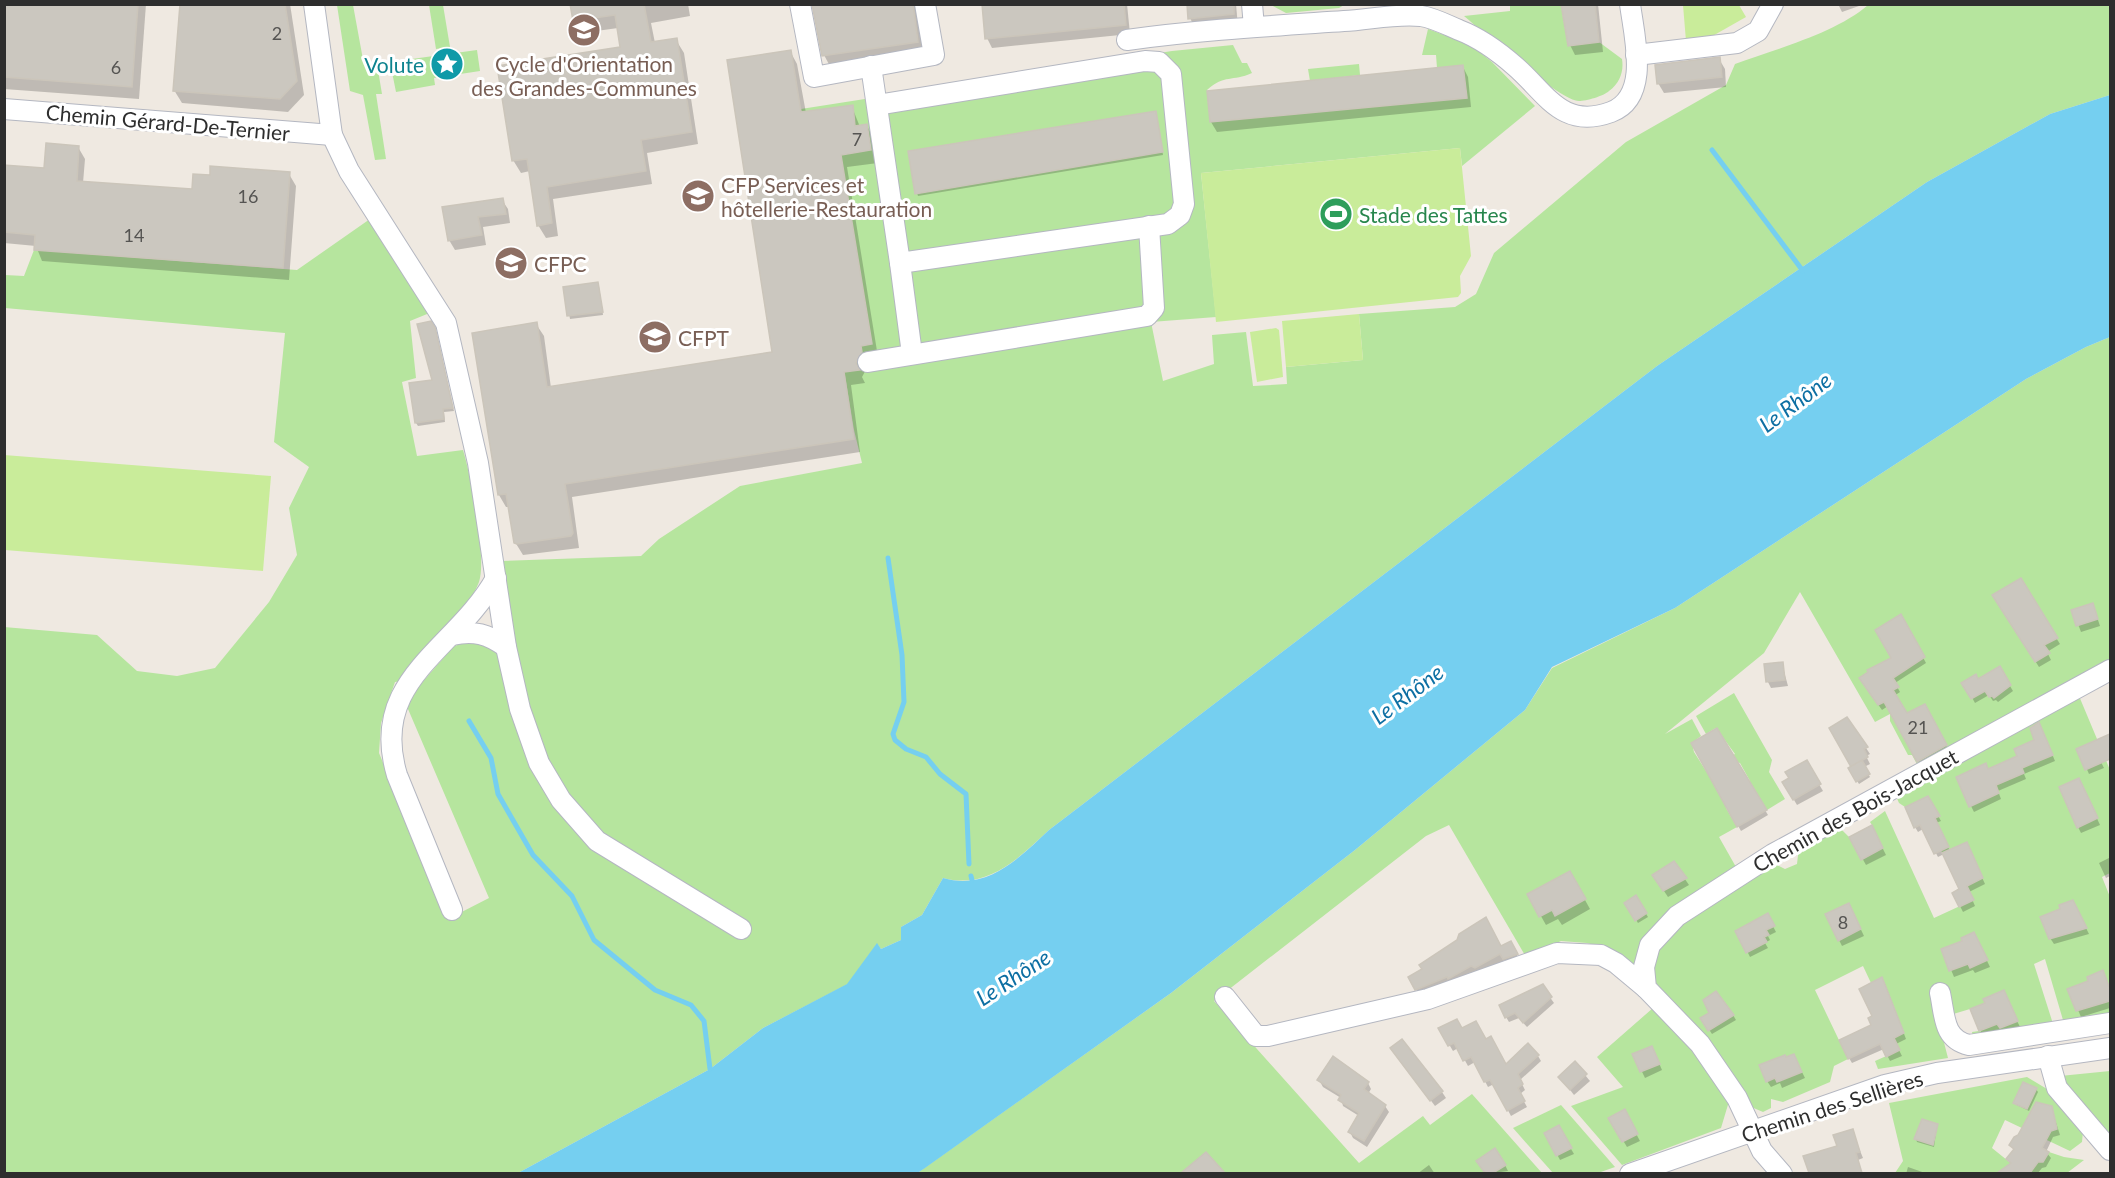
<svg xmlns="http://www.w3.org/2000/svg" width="2115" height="1178" font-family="Lato,sans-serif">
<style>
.green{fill:#b6e59e}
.pitch{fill:#c9ec9a}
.water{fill:#75cff0}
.shadow{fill:#0003}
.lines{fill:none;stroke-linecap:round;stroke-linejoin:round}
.stream{stroke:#75cff0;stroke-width:5}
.building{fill:#cbc7bf;stroke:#cbc5ba;stroke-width:1.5}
.minor-casing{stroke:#b4b7c1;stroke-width:22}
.minor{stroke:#fff;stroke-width:20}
.labels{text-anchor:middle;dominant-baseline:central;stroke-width:6;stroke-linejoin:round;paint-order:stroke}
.number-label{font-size:18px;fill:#555452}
.education-label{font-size:21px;fill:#785e54;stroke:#fff;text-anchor:start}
.culture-label{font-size:21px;fill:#0d838f;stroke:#fff;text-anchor:end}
.street-label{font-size:21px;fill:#2e2e2e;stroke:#fff}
.leisure-label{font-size:21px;fill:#27864d;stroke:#fff;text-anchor:start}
.water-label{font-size:22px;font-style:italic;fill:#0d6fa3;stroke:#fff}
</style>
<rect width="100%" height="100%" fill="#efe9e1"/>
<g class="green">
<path d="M337,5h16l11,60 13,-1 5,30h-6l10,65 -11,1 -12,-65 -13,-4z"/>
<path d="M429,5h14l7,42 -14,2z"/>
<path d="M1271,5h73l-5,3 -53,5z"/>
<path d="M1510,5h51l7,41 31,-4 23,17c2,12 -2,24 -13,32 -5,5 -23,10 -30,10 -19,0 -96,-69 -115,-85l46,-5z"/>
<path d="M1868,5h242v90l-60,19 -123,68 -270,184 -608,464c-30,28 -61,60 -106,48l-21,37 -21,12v13l-20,9 -4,-5 -29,40 -85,44 -53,41 -192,104h-513l-1,-546 93,8 40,36 40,5 38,-8 54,-66 28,-47 -8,-47 20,-41 -35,-25 11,-109 -280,-25v-33l19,1 10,-26 263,20 73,-51 62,93 -22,9 6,57 -14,4 15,74 46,-6c8,26 24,109 16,132 -12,32 -54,72 -77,99l-7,1 -14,41 -2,30 69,166 41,-21 -84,-196 48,-55 13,-6 50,10 -15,-90 140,-5 18,-17 81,-53 122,-23 -8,-33 -53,-321 371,-58 61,-6 9,18h5l5,10c-20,9 -27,1 -45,17l3,32 257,-25 -4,-32 -26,3 -1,-13h-14l6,-26 43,16 21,17 43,44 -73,60 -2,-18 -259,25 15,144 -65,5 12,59 51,-17 -2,-29 34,-3 7,54 34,-2 -1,-17 77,-7 -4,-46 96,-7 21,-13 18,-41 132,-111 100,-57 9,-21c41,-15 101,-31 133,-59z"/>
<path d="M477,50l3,21 -46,7 1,7 -39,7 -6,-30z"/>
<path d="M1359,64l1,11 -50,6 -2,-12z"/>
<path d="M2110,337v325l-192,104 -6,-11h-4l-18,-34v-7l-15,8 -75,-130 -36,61 -99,81 27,-15 9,17 -9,7 2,9 33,52 -1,4 11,19 -18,10 17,30 -75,51 -17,20 -7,24 -7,4 -15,-15 -28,-8 -26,-2 -35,16 -77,-132 -23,11 -212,165 145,162 64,-47 7,9 42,-31 70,79 -626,1 255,-181 184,-143 170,-140 27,-42 123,-60 351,-229 60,-32z"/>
<path d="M1734,693l38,67 -3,12 16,27 -18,11 -19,-27 2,-2 -10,-18 -4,-1 -3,-7 2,-1 -19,-26 -10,6 -10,-18z"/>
<path d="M2079,696l31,74v103l-8,4 8,20v120l-41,6 -6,-3 -18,-61 -11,5 20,63 -81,10 -1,-5 7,-1 -9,-22 -20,6 -18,-19 16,62 -70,11 -3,-8 25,-11 -6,-12 10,-5 -22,-55 -11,5 -8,-17 -48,24 33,69 -14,7 -4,16 -47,20 -12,-3v9l-8,4 -14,-6 -95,-126c-2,-22 1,-32 16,-49l101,-69 14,7 12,-5 2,-17 38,-22 12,12 23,-12 -2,-3 15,-11 49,107 39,-18 -6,-14 16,-8 -16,-36 -25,11 -8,-34 -20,9 -9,-21 -6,-4 -4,-9z"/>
<path d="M1653,1008l26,24 51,66 -9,30 -99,37 -51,-59 52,-19 -26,-30z"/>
<path d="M2110,1071v68l-50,-63z"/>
<path d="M2027,1077l25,15 31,39 -1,11 -12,9 -65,-31 -13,28 31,25h-128l8,-12 -14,-58z"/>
<path d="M1561,1105l54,62 -17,6h-45l-40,-45z"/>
<path d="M2049,1152l15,5 20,3 -17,13 -39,1 10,-12h5z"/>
</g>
<g class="pitch">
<path d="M1683,5h56l7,12 -37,21 -23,3z"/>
<path d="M1460,148l11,108 -11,20 1,17 -3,4 -242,25 -15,-149z"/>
<path d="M1359,314l4,46 -77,7 -4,-46z"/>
<path d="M1276,328l3,2 4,47 -26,5 -7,-50z"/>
<path d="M4,455l267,21 -8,95 -258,-21z"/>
</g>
<path class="water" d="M2110,95v242l-24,10 -60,32 -351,229 -123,59 -27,43 -170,140 -184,143 -246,175 -9,6 -398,-1 192,-104 53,-41 84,-44 30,-41 4,6 20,-9v-13l21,-12 21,-37c45,13 76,-20 106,-48l608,-464 270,-184 123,-68z"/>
<g class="shadow">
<path d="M4,4h142l-7,95 -135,-10z"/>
<path d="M181,4h109l14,91 -16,17 -106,-9 -8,-13z"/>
<path d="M572,4h116l2,12 -39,7 4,20 21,-3 8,13 14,91 -51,9 5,31 -99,15 5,37 -12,2 -8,-13 -8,-54 -9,2 -8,-13 109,-112 -4,-20 -36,5 -8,-12z"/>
<path d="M814,4h103l7,50 -93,14 -7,-13z"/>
<path d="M983,4h144l3,30 -138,14 -5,-10z"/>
<path d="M1188,4h48l2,23 -41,5 -7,-14z"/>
<path d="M1563,4h35l5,48 -28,3 -5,-10z"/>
<path d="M1838,4h20l1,2 -17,6z"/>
<path d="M790,51l7,13 9,49 46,-6 8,20 7,-1 7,13 4,24 -31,4 31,190 -10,9 -6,11 3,6 -14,2 9,67 -288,45 7,51 -56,7 -8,-13 -5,-35h-4l-7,-12 37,-171 8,12 7,52 222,-35z"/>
<path d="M1719,59l6,10 1,18 -62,6 -6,-10z"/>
<path d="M1463,67l5,10 3,30 -254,25 -6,-10z"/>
<path d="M1156,113l7,42 -245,41 -1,-3z"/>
<path d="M78,147l7,12 -2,24 110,8 96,-17 7,12 -7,94 -247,-19 -6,-15 -32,-3v-76l41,3z"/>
<path d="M502,200l6,9 2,14 -27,4 3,18 -31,5 -6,-10 -5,-31z"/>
<path d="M599,286l4,29 -33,4 -6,-30z"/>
<path d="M432,326l22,85 -10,1 1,10 -27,4 -2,-3 18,-41z"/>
<path d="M2020,580l40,64 -13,8 4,8 -12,7 -45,-71z"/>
<path d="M2073,611h22l5,15 -19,6z"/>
<path d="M1901,616l25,47 -31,20 5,9 -6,4 13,19 17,-9 25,45 -28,15 -33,-60 -6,4 -19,-27 30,-24z"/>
<path d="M1782,664l6,22 -17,2 -3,-6z"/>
<path d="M1999,668l14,23 -15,11 -2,-2 -3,1 -4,-6 -14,8 -11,-20 14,-2z"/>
<path d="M1847,719l23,35 -4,2 4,8 -6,3 6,10 -11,7 -9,-15 3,-2z"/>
<path d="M1716,730l52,85 -27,16 -48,-87z"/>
<path d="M2042,730l13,31 -31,13 2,5 -28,12 3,8 -27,13 -3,-6 17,-36 31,-13 16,-16z"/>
<path d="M2110,735v23l-9,4 3,6 -15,6 -11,-25z"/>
<path d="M1806,762l17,29 -26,14 -13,-22z"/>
<path d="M2082,786l18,39 -19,8 -3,-6z"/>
<path d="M1928,798l13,23 -5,2 14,28 19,-2 16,35 -16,8 6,14 -12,6 -3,-6 1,-16 -17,-36 -6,3 -15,-28 -5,3 -3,-5z"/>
<path d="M1875,833l11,22 -20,10 -15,-27z"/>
<path d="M2109,858l1,18 -4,2 -7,-15z"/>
<path d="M1674,863l15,22 -21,12 -10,-15z"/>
<path d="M1570,873l20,36 -28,16 -4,-6 -12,6 -17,-30z"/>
<path d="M1636,897l12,20 -10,6 -12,-20z"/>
<path d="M2076,908l13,26 -35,10 -4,-6z"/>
<path d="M1852,911l12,25 -22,10 -3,-6z"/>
<path d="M1767,915l9,17 -8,4 2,4 -5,3 3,5 -18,9 -13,-26z"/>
<path d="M1977,940l13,27 -15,6 -2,-3 -19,7 -11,-27z"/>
<path d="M1510,943l11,19 -12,4 -4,-6 -25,15 -60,21 -10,-18z"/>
<path d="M2106,978l4,11v19l-29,9 -3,-7 12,-28z"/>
<path d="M1885,984l21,55 -10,5 6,12 -12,5 -6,-12 -32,14 -3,-5 24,-32 1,-10z"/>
<path d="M1542,986l12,17 -27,24 -8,-9 -10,4 -3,-5z"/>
<path d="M2006,998l14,29 -15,7 -3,-5 -18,7 -4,-6z"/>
<path d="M1733,1015l3,5 -24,14 -10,-15z"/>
<path d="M1440,1029l22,1 23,11 21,25 32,-10 3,5 -21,19 5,10 -5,4 7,13 -16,9 -17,-32 -6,3 -13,-25 -7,4 -10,-18 -5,3z"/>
<path d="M1396,1054l46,38 4,6 -11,8z"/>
<path d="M1655,1054l7,16 -17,8 -11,-23z"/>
<path d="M1797,1062l8,16 -23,10 -2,-5 -9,4 -4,-6z"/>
<path d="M1575,1063l15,18 -16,14 -14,-18z"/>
<path d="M1319,1080l49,3 3,6 -3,5 17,12 4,6 -22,35 -14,-9 -3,-6 9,-16 -16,-10 -2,-8 -18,-11z"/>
<path d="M2036,1089l2,3 -9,19 -12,-6 -2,-2z"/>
<path d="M2051,1107l9,28 -7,2 -7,15 5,6 -5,9 -4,1 -5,6h-37l11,-9 -3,-6 6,-8 -3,-6z"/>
<path d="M1624,1111l16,30 -13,6 -17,-28z"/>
<path d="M1937,1126l-3,21 -17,-5 -1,-3z"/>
<path d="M1558,1127l16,27 -14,6 -14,-27z"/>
<path d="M1852,1131l11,27 -5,2 4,14h-52l-5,-17 34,-10z"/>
<path d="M1205,1154l17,20h-39z"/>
<path d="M1478,1161l27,4 3,6 -22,3z"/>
<path d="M1429,1165l6,9h-18z"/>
<path d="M1908,1167l20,7h-22z"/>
</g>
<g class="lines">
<g class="stream">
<path d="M1712,150l91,121"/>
<path d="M888,558l14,97 2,47 -11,32 2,6 11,9 20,8 14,17 26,20 3,70"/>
<path d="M469,721l22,37 7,36 35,61 39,41 22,44 61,50 36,15 13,16 6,48"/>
<path d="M971,876l1,4"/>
</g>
</g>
<g class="building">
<path d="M4,4h134l-6,83 -128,-10z"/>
<path d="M180,4h105l12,77 -17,18 -107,-8z"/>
<path d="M570,4h74l7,38 26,-4 15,94 -51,8 5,31 -99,16 5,36 -15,3 -10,-67 -15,2 -15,-95 123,-19 -5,-32 -42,6z"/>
<path d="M812,4h101l5,38 -96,14z"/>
<path d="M982,4h142l2,21 -141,14z"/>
<path d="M1187,4h47v10l-46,5z"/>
<path d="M1561,4h34l4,38 -31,4z"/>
<path d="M791,50l10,62 52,-7 2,21 12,-2 4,26 -30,5 31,189 -11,2 1,6 -6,11 4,7 -16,2 10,67 -289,45 8,49 -2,3 -54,8 -3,-1 -8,-49 -8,1 -26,-162 65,-11 10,65 225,-35 -45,-292z"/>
<path d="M1720,57l2,20 -65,7 -2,-19z"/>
<path d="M1463,65l4,33 -257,24 -3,-31z"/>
<path d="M1156,111l7,41 -248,42 -7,-43z"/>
<path d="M46,143l33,3 -2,35 115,8 1,-15 17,1v-9l80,6 -7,96 -249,-18 1,-15 -31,-3v-67l40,3z"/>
<path d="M503,198l3,16 -28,3 4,18 -34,6 -6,-34z"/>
<path d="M598,282l5,30 -36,4 -4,-29z"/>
<path d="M431,321l4,6 18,81 -10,1 1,10 -29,4 -6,-40 23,-3 -15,-56z"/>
<path d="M2021,578l37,60 -14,7 6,8 -15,9 -43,-67z"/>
<path d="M2093,603l5,16 -22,7 -5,-16z"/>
<path d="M1901,614l24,43 -32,21 6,9 -6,3 14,23 18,-9 22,41 -30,17 -33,-60 -6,3 -19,-27 9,-6 -1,-2 24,-12 -16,-28z"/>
<path d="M1783,662l2,18 -19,2 -2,-18z"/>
<path d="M2000,666l11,19 -17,13 -2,-2 -3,1 -4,-6 -14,8 -10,-16 15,-9 2,5z"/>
<path d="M1847,717l21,30 -4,2 4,8 -17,10 -22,-39z"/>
<path d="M2039,722l14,33 -31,13 2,5 -28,12 3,8 -30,14 -13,-30 30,-14 2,6 29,-13 -3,-7 20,-9 -4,-12z"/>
<path d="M1717,728l50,82 -30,17 -46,-84z"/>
<path d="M2110,734v25l-25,11 -9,-21z"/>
<path d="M1807,760l14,24 -28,16 -11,-18 7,-4 -4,-6z"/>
<path d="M1862,760l8,14 -14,8 -8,-14z"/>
<path d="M2079,778l19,40 -21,10 -18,-41z"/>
<path d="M1928,796l12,20 -5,2 14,29 -15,7 -14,-29 -6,3 -9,-21z"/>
<path d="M1872,825l11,23 -22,12 -12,-23z"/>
<path d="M1967,842l16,36 -16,8 7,14 -15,7 -7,-14 7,-4 -17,-36z"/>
<path d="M1674,861l13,17 -24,13 -11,-16z"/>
<path d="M1570,871l16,28 -31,17 -3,-6 -13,7 -12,-23z"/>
<path d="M1636,895l11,18 -12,8 -11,-18z"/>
<path d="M2073,900l14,28 -38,11 -9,-22 20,-8 -1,-4z"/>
<path d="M1849,903l12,26 -23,12 -13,-27z"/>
<path d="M1768,913l7,13 -9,4 3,5 -5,2 3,5 -21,11 -11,-22z"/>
<path d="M1486,917l15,29 10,-5 7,13 -15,5 -3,-5 -25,14 -4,-2 -23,13 -1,-2 -32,13 -7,-13 14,-8 -3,-4 38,-25 2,-6z"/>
<path d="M1974,932l14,28 -18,8 -2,-4 -19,7 -8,-22 21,-8 -1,-3z"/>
<path d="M2103,970l7,19v12l-34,10 -9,-22 21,-8 -1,-4z"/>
<path d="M1882,977l22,56 -10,5 6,12 -14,7 -6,-13 -32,15 -9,-19 32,-15 -3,-7 4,-2 -13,-27z"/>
<path d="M1543,984l9,13 -29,26 -8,-10 -10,5 -6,-13z"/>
<path d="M2004,990l14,31 -18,7 -3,-4 -18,7 -9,-22 15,-6 -2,-4z"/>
<path d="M1716,991l18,24 -26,16 -8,-13 9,-5 -6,-13z"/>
<path d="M1457,1019l5,9 14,-7 10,18 5,-3 15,28 22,-21 11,12 -21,19 5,10 -5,4 7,13 -18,10 -17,-31 -6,2 -13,-25 -8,4 -9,-18 -6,3 -10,-18z"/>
<path d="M1402,1039l41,52 -13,10 -40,-53z"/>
<path d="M1652,1046l8,18 -20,8 -8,-18z"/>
<path d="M1794,1054l8,18 -25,10 -2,-4 -9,4 -7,-17 26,-10 1,2z"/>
<path d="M1333,1056l36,26 -5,7 22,16 -22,36 -16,-9 11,-19 -21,-13 3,-5 -24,-15z"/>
<path d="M1575,1061l12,13 -17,16 -12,-13z"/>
<path d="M2023,1082l14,6 -10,21 -14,-6z"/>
<path d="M2036,1102l16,4 5,23 -6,2 -9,17 7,4 -6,10h-5l-8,11h-33l14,-10 -5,-4 8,-10 -5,-4 5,-8 4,-2z"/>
<path d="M1625,1109l13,25 -16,8 -14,-24z"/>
<path d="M1922,1119l16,5 -5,21 -19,-6z"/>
<path d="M1559,1125l13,23 -16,8 -12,-23z"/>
<path d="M1853,1129l7,23 -4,1 6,20h-53l-6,-17 34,-10 -4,-11z"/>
<path d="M1495,1148l11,17 -13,8h-8l-9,-12z"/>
<path d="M1206,1152l19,21h-44z"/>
</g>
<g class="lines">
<defs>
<g id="minor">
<path d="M800,4l14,73 120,-22 -9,-51"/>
<path d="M1252,4l2,23"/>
<path d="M1127,40c72,-10 144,-14 217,-19 24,-1 52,-8 77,-5 13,2 26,9 38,14 21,8 40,22 57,37 30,26 46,63 95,45 40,-15 23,-76 19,-108"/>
<path d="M1636,55l101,-12 21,-12 15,-27"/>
<path d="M871,66l29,197 268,-39 12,-9 4,-11 -13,-130 -12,-12 -14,-1 -268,44"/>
<path d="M4,109l328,26 -18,-131"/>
<path d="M332,135l17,36 97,152 32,140 28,184 14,62 19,54 22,37 36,41 144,88"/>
<path d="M900,263l12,91"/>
<path d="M868,362l279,-46 7,-8 -5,-82"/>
<path d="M452,635c22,-5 36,-1 54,12"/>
<path d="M452,910l-55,-135c-29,-96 59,-125 99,-197"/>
<path d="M1940,993c5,23 3,46 29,52l141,-22"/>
<path d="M1225,997l31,39h12l160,-37 129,-46 44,2 15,8 30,25"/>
<path d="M2048,1056l9,32 53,62"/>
<path d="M1630,1174l255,-89 52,-12 173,-25"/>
<path d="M1782,1174l-20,-23 -25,-53 -37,-54 -54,-56 -2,-21 6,-22 27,-29 96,-62 337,-184"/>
</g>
</defs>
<use href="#minor" class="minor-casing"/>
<use href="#minor" class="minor"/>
</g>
<defs>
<symbol id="school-disc" viewBox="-11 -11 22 22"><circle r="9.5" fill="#8d6e63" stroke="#fff"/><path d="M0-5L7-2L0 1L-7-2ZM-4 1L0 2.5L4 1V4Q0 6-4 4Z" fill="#fff"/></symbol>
<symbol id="sight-disc" viewBox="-11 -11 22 22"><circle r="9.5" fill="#0f9aa8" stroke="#fff"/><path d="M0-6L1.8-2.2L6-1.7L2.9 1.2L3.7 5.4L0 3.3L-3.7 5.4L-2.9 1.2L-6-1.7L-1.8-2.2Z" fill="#fff"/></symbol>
<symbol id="university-disc" viewBox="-11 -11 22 22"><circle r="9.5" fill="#8d6e63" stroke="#fff"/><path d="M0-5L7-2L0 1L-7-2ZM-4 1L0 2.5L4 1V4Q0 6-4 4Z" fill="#fff"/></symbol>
<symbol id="stadium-disc" viewBox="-11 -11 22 22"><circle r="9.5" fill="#2e9e5b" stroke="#fff"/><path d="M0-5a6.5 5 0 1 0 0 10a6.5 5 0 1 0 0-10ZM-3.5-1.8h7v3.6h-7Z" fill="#fff"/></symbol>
</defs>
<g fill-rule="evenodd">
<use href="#school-disc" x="565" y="11" width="38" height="38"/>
<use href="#sight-disc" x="428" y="45" width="38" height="38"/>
<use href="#university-disc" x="679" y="177" width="38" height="38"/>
<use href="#stadium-disc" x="1317" y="195" width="38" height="38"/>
<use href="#university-disc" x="492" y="244" width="38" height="38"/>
<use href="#university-disc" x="636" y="318" width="38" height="38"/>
</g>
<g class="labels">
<g class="number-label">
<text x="277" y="33">2</text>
<text x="116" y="67">6</text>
<text x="857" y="139">7</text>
<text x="248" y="196">16</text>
<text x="134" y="235">14</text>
<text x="1918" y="727">21</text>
<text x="1843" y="922">8</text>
</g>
<g class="education-label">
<text x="584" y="63" text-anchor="middle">Cycle d'Orientation<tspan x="584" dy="24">des Grandes-Communes</tspan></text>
<text x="721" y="184">CFP Services et<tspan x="721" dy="24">hôtellerie-Restauration</tspan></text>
<text x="534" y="263">CFPC</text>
<text x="678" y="337">CFPT</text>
</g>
<g class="culture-label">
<text x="424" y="64">Volute</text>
</g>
<g class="street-label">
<text transform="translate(168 122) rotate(5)">Chemin Gérard-De-Ternier</text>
<text transform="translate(1855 810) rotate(-29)">Chemin des Bois-Jacquet</text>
<text transform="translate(1832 1106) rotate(-18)">Chemin des Sellières</text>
</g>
<g class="leisure-label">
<text x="1359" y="214">Stade des Tattes</text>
</g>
<g class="water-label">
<text transform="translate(1795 402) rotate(-37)">Le Rhône</text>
<text transform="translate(1407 694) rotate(-37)">Le Rhône</text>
<text transform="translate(1013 977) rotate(-33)">Le Rhône</text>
</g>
</g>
<rect width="2115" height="1178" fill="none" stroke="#2e2e2e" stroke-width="12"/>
</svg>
